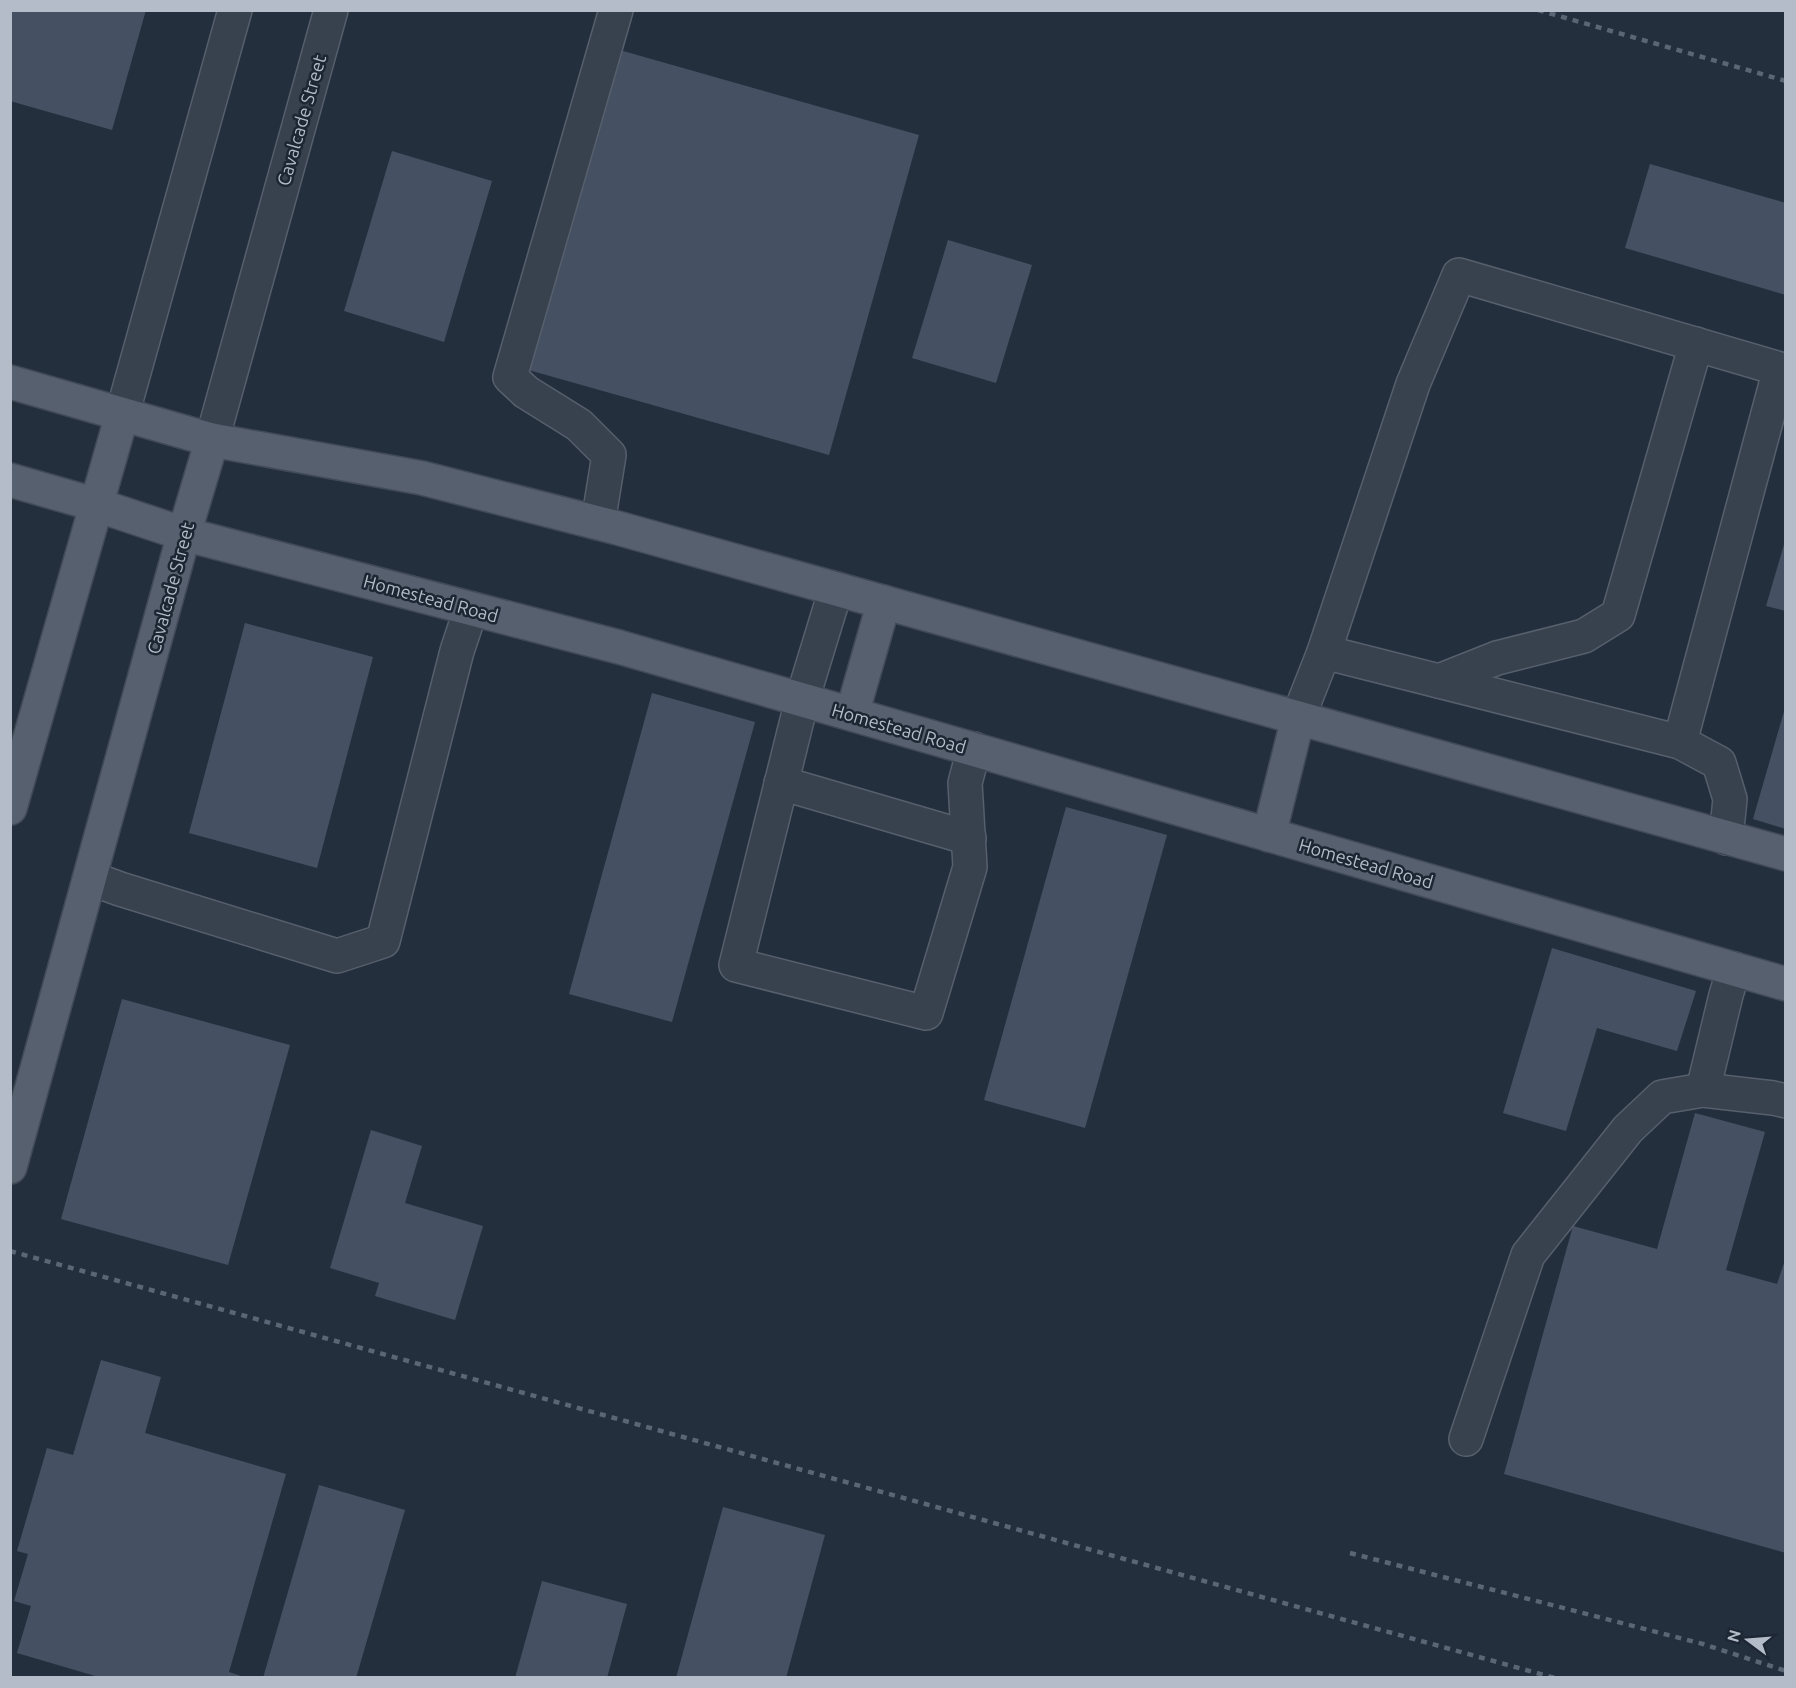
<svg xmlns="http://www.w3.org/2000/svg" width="1796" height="1688" font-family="Ubuntu,sans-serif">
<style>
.building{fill:#455162}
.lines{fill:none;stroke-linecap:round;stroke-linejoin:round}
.minor-casing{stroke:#565f6c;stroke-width:36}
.major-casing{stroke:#414a57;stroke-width:36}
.minor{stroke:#38414e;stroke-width:33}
.major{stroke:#56606e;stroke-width:33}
.rail{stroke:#5a6575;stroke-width:4.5;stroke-dasharray:6 6;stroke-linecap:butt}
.labels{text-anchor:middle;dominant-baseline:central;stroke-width:5;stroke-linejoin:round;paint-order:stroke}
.street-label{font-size:18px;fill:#b4bcc9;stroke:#1d2633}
</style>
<rect width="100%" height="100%" fill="#242f3e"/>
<g class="building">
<path d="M10,10h136l-34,120 -102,-29z"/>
<path d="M616,49l303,86 -90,320 -304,-86z"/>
<path d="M392,151l100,30 -48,161 -100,-31z"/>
<path d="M1650,164l136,39v92l-161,-47z"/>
<path d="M948,240l84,25 -36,118 -84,-25z"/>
<path d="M1785,541h1v70l-20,-5z"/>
<path d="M245,623l128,34 -56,211 -128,-35z"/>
<path d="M652,693l103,29 -83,300 -103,-28z"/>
<path d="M1785,708h1v121l-33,-10z"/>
<path d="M1066,807l101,28 -82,293 -101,-28z"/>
<path d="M1552,948l144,43 -19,60 -80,-23 -31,103 -63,-18z"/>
<path d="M122,999l168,46 -62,220 -167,-46z"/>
<path d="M1695,1113l70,19 -39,138 51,14 9,-27v296l-282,-79 69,-248 84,23z"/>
<path d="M371,1130l51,16 -17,57 78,23 -28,94 -80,-24 4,-13 -49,-15z"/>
<path d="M101,1360l60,17 -16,56 141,41 -57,198 18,6h-145l-85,-25 14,-47 -17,-5 14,-47 -11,-3 30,-103 26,7z"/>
<path d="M319,1485l86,25 -49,168h-93z"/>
<path d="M723,1507l102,28 -39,143h-110z"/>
<path d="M542,1581l85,23 -20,74h-92z"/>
</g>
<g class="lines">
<defs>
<g id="minor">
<path d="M122,415l113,-405"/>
<path d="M212,440l119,-430"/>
<path d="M598,523l11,-68 -30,-30 -53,-33 -16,-15 106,-367"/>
<path d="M836,589l-34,111 -66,265 190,48 44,-146 -5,-84 9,-34"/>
<path d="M1324,652l356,90 39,21 11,36 -4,39"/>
<path d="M1439,681l58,-23 87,-22 34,-21 78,-271"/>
<path d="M1298,718l26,-66 89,-268 46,-109 321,94 -100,373"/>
<path d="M781,783l188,55"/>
<path d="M90,878l30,11 217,67 46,-15 74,-290 14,-42"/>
<path d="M1703,1090l23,-95 8,-26"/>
<path d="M1466,1439l62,-184 100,-126 34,-32 41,-7 70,8 13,3"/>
</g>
<g id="major">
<path d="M10,382l202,58 210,38 192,49 1172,327"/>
<path d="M10,480l87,25 87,29 435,113 1167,337"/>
<path d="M852,714l32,-112"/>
<path d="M10,808l112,-393"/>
<path d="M1269,835l29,-117"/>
<path d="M10,1167l174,-633 28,-94"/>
</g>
</defs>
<use href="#minor" class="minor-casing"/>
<use href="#major" class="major-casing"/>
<use href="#minor" class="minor"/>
<use href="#major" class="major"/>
<g class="rail">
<path d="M1538,10l248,71"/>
<path d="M10,1251l1545,427"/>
<path d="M1350,1553l353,91 83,27"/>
</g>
</g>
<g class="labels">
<g class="street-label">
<text transform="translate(301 120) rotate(-74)">Cavalcade Street</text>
<text transform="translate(170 588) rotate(-75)">Cavalcade Street</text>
<text transform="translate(431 598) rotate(15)">Homestead Road</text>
<text transform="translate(899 728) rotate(16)">Homestead Road</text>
<text transform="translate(1366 863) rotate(16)">Homestead Road</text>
</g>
</g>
<rect width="1796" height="1688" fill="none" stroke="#b4bcc9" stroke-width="24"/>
<g transform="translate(1748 1640) rotate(286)" stroke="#1d2633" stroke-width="4.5" paint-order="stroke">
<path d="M0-4.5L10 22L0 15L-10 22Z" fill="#b4bcc9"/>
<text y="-9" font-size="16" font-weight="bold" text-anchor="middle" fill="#b4bcc9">N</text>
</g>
</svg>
